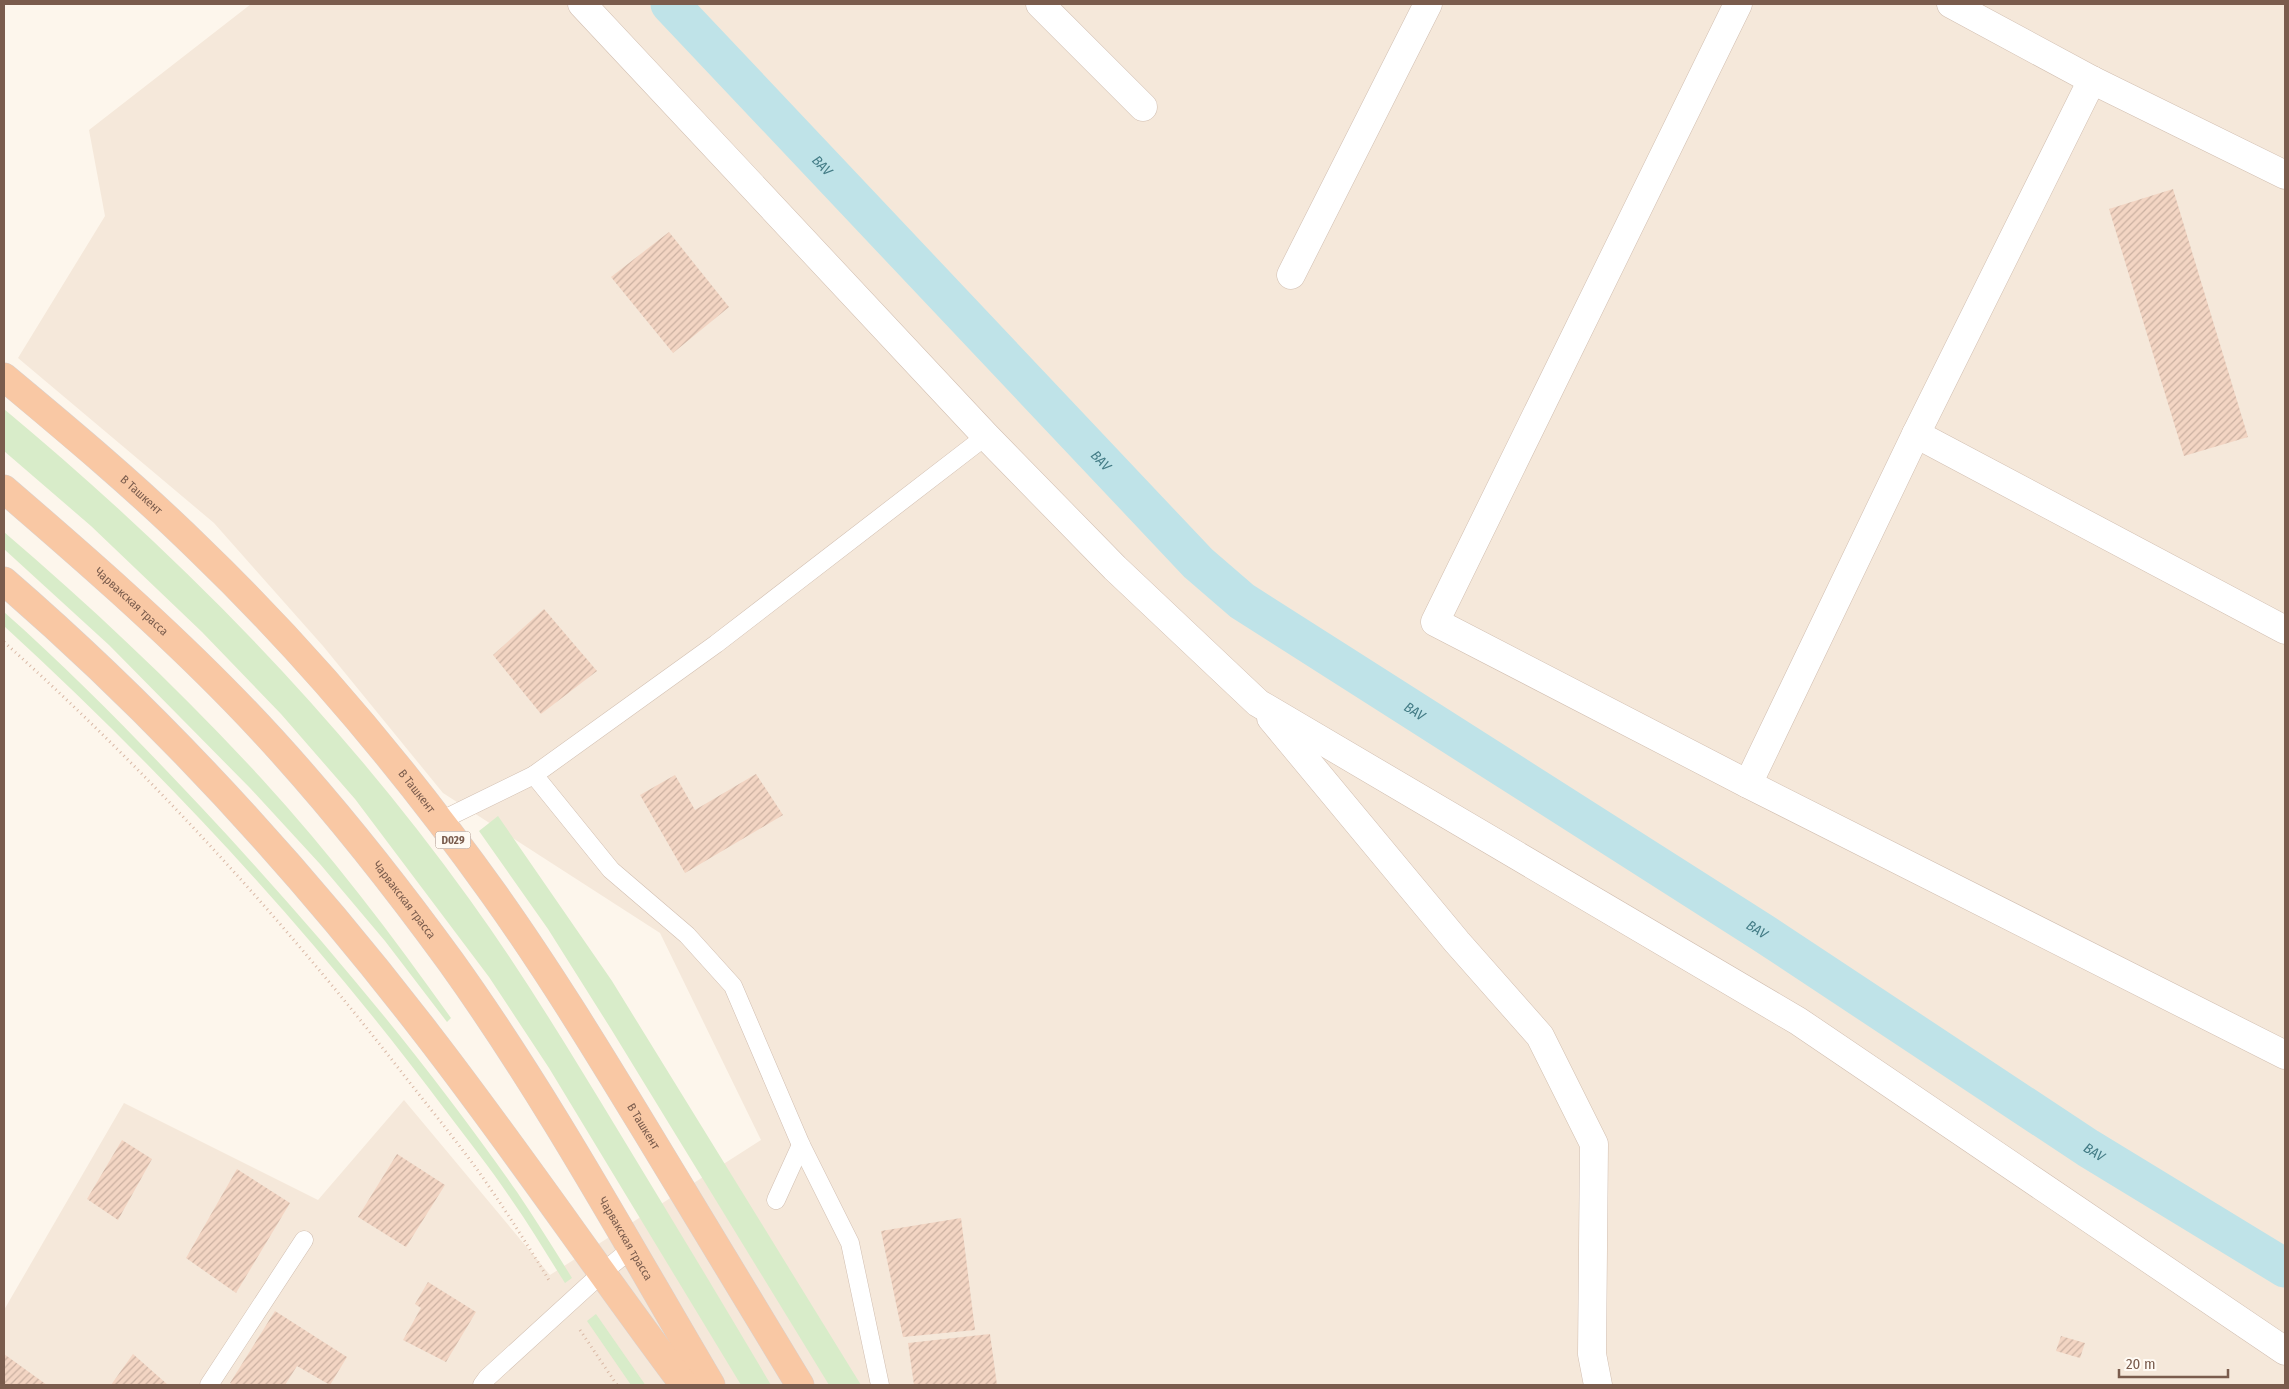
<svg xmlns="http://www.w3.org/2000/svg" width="2289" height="1389" font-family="'Fira Sans Condensed',sans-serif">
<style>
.residential{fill:#f5e8da}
.green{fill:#d8ecc9}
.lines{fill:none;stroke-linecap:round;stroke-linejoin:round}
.canal{stroke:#bfe3e8;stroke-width:39}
.building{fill:url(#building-hatch)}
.service-casing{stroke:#d1beb0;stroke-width:19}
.minor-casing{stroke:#d1beb0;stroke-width:29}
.trunk-casing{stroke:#dad1cd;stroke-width:29}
.path{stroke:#d9b8a5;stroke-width:3;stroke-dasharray:1 4;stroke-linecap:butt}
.service{stroke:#fff;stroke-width:18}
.minor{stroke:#fff;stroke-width:28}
.trunk{stroke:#f9c8a4;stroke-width:28}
.labels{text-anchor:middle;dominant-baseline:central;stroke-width:4;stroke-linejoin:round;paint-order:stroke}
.shield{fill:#fffaf3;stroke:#a28b7f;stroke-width:1}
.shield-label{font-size:11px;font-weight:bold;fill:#7a5c4d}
.street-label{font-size:12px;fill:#7a5c4d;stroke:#fffaf3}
.water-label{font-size:14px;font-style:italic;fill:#437c86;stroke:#fffaf3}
</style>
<defs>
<pattern id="building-hatch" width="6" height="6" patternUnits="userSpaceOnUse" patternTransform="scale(1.25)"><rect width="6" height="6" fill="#f3d5c3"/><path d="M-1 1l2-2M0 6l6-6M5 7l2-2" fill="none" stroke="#cab0a1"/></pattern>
</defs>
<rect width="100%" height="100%" fill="#fdf6ec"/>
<path class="residential" d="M251,4h2034v1381h-2281v-75l120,-207 194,97 86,-100 146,175 211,-135 -101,-207 -217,-140 -120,-147 -109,-123 -196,-165 87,-142 -16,-86z"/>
<g class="green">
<path d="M4,409c173,144 334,307 466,491 54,75 101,153 149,232 51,84 102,168 152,253h-30l-192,-317 -60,-91 -134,-178 -74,-85 -79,-82 -111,-106 -87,-75z"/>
<path d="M4,532c90,77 177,159 257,246 69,75 131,157 190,240l-4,4 -62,-81 -65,-77 -70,-76 -141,-143 -105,-96z"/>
<path d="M4,612c70,62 134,128 197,195 114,122 221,249 316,385 19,28 37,57 55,86l-7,5c-18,-28 -35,-57 -54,-84 -20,-30 -43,-59 -65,-88 -131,-176 -281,-337 -442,-485z"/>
<path d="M498,816l114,165 249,404h-32l-218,-356 -63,-100 -69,-98z"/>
<path d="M596,1314l48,69 1,2h-14l-44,-64z"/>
</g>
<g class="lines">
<path class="canal" id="s1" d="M670,4l528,559 44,38 521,332 325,215 197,120"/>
</g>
<g class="building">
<path d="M2173,189l75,248 -64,19 -75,-247z"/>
<path d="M669,232l60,75 -56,46 -62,-76z"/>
<path d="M544,609l53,62 -56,43 -48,-59z"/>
<path d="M756,774l27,41 -98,58 -45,-78 35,-20 20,35z"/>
<path d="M122,1140l30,19 -34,61 -31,-21z"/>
<path d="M397,1154l48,31 -39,62 -48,-30z"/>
<path d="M237,1169l53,34 -54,90 -50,-35z"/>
<path d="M961,1218l14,112 -72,7 -22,-106z"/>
<path d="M428,1282l48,30 -30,50 -43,-22 18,-32 -6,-4z"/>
<path d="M275,1311l72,46 -17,28 -33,-19 -12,19h-52l-3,-2z"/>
<path d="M990,1334l7,51h-83l-6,-42z"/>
<path d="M2061,1336l24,7 -5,15 -24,-7z"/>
<path d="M4,1354l43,31h-43z"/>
<path d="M133,1354l35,31h-57z"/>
</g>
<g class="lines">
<defs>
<g id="service">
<path d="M534,775l77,95 76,65 46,51 68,159 49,98 30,142"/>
<path d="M440,821l94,-46 182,-131 270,-208"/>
<path d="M776,1200l25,-55"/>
<path d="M209,1385l95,-145"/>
<path d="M482,1385l5,-7 115,-105 29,-24"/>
</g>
<g id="minor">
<path d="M582,4l404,432 129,132 143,135 540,318 487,330"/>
<path d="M1040,4l103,103"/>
<path d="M1738,4l-303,618 313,162 537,271"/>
<path d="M1951,4l141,76 193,95"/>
<path d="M1291,275l137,-271"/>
<path d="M1916,434l369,196"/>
<path d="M1271,718l186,224 83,94 54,108 -2,210 6,31"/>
<path d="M1748,784l168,-350 176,-354"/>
</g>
<g id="trunk">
<path id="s2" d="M4,377c66,55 133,111 195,172 109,105 207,222 295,345 54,76 103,156 151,235 52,85 103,171 155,256"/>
<path id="s3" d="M4,489c79,68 157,136 230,211 79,81 150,170 217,262 96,134 176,281 260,423"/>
<path d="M4,581c156,135 297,289 423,453 89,115 170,235 257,351"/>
</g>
</defs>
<use href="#service" class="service-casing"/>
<use href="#minor" class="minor-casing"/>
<use href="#trunk" class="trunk-casing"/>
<g class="path">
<path d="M4,642c143,128 273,271 392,423 27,35 56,70 83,107 25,36 49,73 71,110"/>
<path d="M580,1330l37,55"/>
</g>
<use href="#service" class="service"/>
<use href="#minor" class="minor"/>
<use href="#trunk" class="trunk"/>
</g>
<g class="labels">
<rect class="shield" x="435.5" y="831.5" width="35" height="17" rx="4"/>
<g class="shield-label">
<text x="453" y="840">D029</text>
</g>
<g class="street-label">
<text stroke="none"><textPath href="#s2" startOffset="181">В Ташкент</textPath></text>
<text stroke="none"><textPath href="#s3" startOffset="170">Чарвакская трасса</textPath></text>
<text stroke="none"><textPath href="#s2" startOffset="586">В Ташкент</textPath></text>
<text stroke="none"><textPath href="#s3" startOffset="575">Чарвакская трасса</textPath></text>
<text stroke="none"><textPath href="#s2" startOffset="991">В Ташкент</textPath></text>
<text stroke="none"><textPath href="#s3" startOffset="980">Чарвакская трасса</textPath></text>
</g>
<g class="water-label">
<text stroke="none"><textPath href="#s1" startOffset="222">BAV</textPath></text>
<text stroke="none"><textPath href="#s1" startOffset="628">BAV</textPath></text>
<text stroke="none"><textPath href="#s1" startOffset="1032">BAV</textPath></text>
<text stroke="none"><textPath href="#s1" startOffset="1438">BAV</textPath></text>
<text stroke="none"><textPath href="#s1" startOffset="1842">BAV</textPath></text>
</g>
</g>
<rect width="2289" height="1389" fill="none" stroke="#7a5c4d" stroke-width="10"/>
<path d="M2119 1369v8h109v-8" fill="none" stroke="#7a5c4d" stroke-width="2.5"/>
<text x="2126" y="1369" font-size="15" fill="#7a5c4d" stroke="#fffaf3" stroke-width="4" paint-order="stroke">20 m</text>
</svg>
